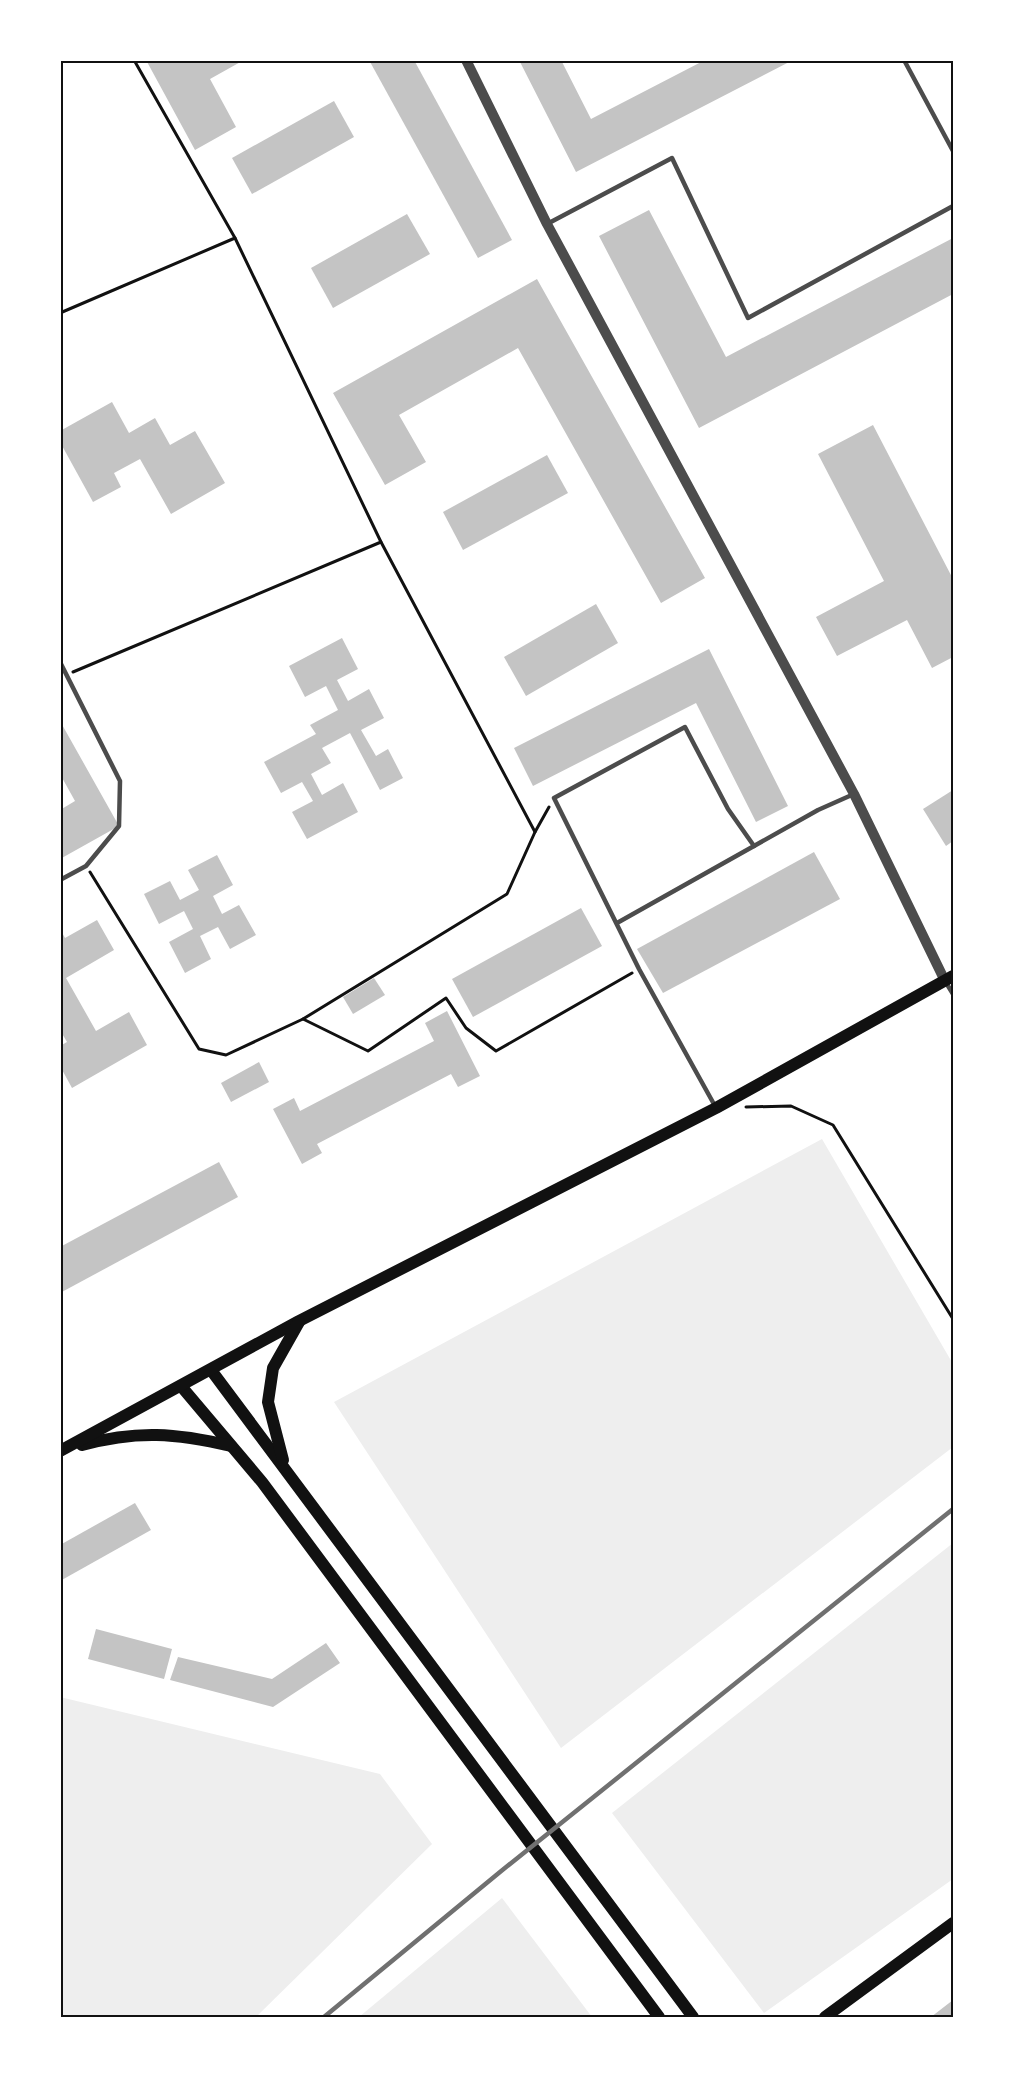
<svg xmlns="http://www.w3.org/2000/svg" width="1013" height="2077" font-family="Overpass,sans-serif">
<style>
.green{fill:#eee}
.building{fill:#c4c4c4}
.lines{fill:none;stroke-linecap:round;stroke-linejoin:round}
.path{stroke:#111;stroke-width:3}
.service{stroke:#4c4c4c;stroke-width:4.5}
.tertiary{stroke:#4c4c4c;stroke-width:10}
.secondary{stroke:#111;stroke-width:12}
.rail{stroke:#707070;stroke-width:4.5}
.neatline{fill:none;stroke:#111;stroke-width:2}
</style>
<rect width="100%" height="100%" fill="#fff"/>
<g class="green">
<path d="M822,1139l131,225v83l-392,301 -227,-346z"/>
<path d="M953,1543v336l-189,134 -152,-200z"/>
<path d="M60,1697l320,77 52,70 -176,173h-196z"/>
<path d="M502,1898l90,119h-233z"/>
</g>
<g class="building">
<path d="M146,60h98l-34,19 26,48 -41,23z"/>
<path d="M369,60h45l98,180 -34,18z"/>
<path d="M519,60h42l30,59 114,-59h88l-217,112z"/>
<path d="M334,101l20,36 -102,57 -20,-36z"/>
<path d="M649,210l77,147 227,-119v56l-254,134 -100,-192z"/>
<path d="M407,214l23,40 -97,54 -22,-40z"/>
<path d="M537,279l168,299 -44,25 -143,-255 -119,67 27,47 -41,23 -52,-92z"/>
<path d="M112,402l17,31 26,-15 15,27 25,-14 30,52 -54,31 -31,-55 -26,14 7,14 -28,15 -33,-60v-11z"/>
<path d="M873,425l80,154v78l-21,11 -25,-48 -70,36 -21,-39 68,-36 -66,-127z"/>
<path d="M547,455l21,38 -105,57 -20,-38z"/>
<path d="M596,604l22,39 -92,53 -22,-39z"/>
<path d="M342,638l16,31 -21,11 11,21 21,-12 15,29 -23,12 15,26 12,-7 15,29 -23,12 -30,-57 -28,15 9,15 -20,11 11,21 21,-12 15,29 -51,27 -15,-27 21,-11 -11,-19 -21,11 -17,-31 52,-28 -6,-9 28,-15 -12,-24 -21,11 -16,-31z"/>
<path d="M709,649l79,157 -32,16 -60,-119 -163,83 -19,-38z"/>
<path d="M60,721l59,105 -59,33v-49l15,-9 -15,-27z"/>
<path d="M953,790v51l-7,5 -23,-37z"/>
<path d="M814,852l26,47 -177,94 -26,-44z"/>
<path d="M217,855l16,30 -20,11 9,18 17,-9 17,30 -26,14 -12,-22 -18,9 11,23 -26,14 -16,-31 24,-13 -9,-18 -25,13 -15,-30 26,-13 10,19 19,-10 -11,-20z"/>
<path d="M581,908l21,38 -129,71 -21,-38z"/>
<path d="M97,920l17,30 -48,28 30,53 33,-19 18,33 -75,43 -12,-22v-20l7,-4 -7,-12v-101l5,9z"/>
<path d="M374,978l11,17 -32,19 -10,-17z"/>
<path d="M447,1011l33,65 -22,11 -7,-13 -134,70 5,9 -20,11 -29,-55 21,-11 6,13 134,-70 -9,-18z"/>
<path d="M259,1062l10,20 -38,20 -10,-19z"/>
<path d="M219,1162l19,35 -178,96v-46z"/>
<path d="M135,1503l16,27 -91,51v-36z"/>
<path d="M96,1629l76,20 -8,30 -76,-20z"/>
<path d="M326,1643l14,20 -67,44 -103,-27 8,-23 94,22z"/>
<path d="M953,2000v17h-22z"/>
</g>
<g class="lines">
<g class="path">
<path d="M134,60l101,178 146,304 154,290 14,-25"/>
<path d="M60,61l2,-1"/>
<path d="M60,313l175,-75"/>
<path d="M73,672l308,-130"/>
<path d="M90,872l109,177 27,6 77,-36 204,-125 28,-62"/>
<path d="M303,1019l65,32 78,-53 20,30 30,23 136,-78"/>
<path d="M746,1107l45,-1 42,19 120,194"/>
</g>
<g class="service">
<path d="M904,60l49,91"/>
<path d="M547,224l125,-66 76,160 205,-112"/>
<path d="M60,662l60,119 -1,45 -33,40 -26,14"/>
<path d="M617,923l201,-113 36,-16"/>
<path d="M945,981l8,13"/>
<path d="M715,1106l-76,-137 -85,-171 131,-71 43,82 26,37"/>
</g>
<path class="tertiary" d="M466,60l81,164 307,570 91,187"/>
<g class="secondary">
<path d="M211,1370l482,647"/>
<path d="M181,1386l81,96 397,535"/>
<path d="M82,1445c55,-15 94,-12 149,1"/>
<path d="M60,1451l239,-130 417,-213 237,-132"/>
<path d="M283,1460l-15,-58 5,-34 26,-46"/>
<path d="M825,2017l128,-94"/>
</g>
<path class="rail" d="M324,2017l176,-145 453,-363"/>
</g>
<rect width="1013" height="2077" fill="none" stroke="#ffffff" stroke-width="123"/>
<rect x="62" y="62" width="890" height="1954" class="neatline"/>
</svg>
